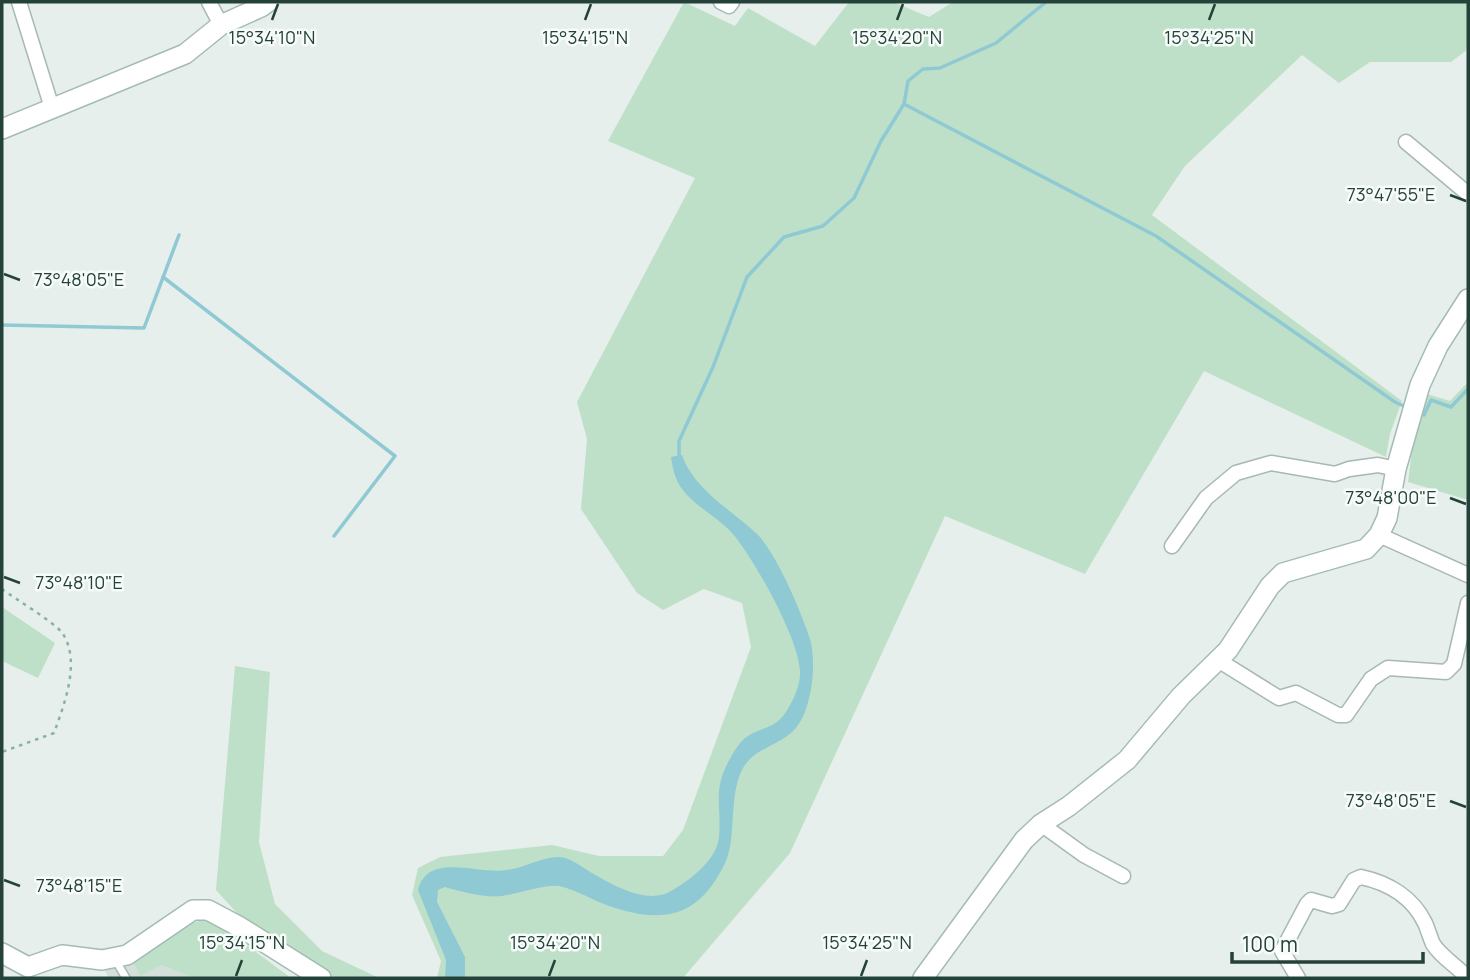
<svg xmlns="http://www.w3.org/2000/svg" width="1470" height="980" font-family="Manrope,sans-serif">
<style>
.built{fill:#d4dfda}
.green{fill:#bfe0c8}
.water{fill:#8ec9d4}
.lines{fill:none;stroke-linecap:round;stroke-linejoin:round}
.stream{stroke:#8ec9d4;stroke-width:3.5}
.lane-casing{stroke:#a8b8b2;stroke-width:10}
.street-casing{stroke:#a8b8b2;stroke-width:17}
.secondary-casing{stroke:#a4bbb3;stroke-width:22}
.path{stroke:#86b3a5;stroke-width:2.5;stroke-dasharray:3.5 5;stroke-linecap:butt}
.lane{stroke:#fff;stroke-width:7}
.street{stroke:#fff;stroke-width:14}
.secondary{stroke:#fff;stroke-width:19}
.ticks{fill:none;stroke:#24423a;stroke-width:2.5}
.ticks-label{font-size:18px;text-anchor:middle;fill:#24423a;stroke:#f7fbf9;stroke-width:5;stroke-linejoin:round;paint-order:stroke}
</style>
<rect width="100%" height="100%" fill="#e6efeb"/>
<path class="built" d="M132,959l29,6 32,13h-84l-4,-7z"/>
<g class="green">
<path d="M684,2l51,24 13,-18 67,38 34,-44h44l36,15 24,-15h515v47l-17,13h-81l-31,21 -37,-28 -117,111 -33,49 250,186 -12,33 -4,23 -182,-86 -119,203 -140,-58 -155,337 -107,125h-246l4,-17 -29,-66 6,-27 22,-11 112,-12 47,11h64l20,-26 68,-183 -9,-44 -38,-14 -41,21 -26,-17 -56,-84 6,-70 -10,-37 118,-224 -87,-37z"/>
<path d="M1468,382v118l-60,-18 6,-48 13,-40 23,7z"/>
<path d="M2,607l53,36 -17,35 -36,-17z"/>
<path d="M235,666l35,6 -11,170 16,62 47,47 57,27h-43l-83,-47 -37,-41z"/>
<path d="M202,920l19,6 70,52h-98l-32,-13 -21,11 -8,-17 40,-29z"/>
</g>
<path class="water" d="M682,455c13,36 50,55 76,80 19,20 43,76 52,104 7,23 2,73 -16,91 -12,13 -32,17 -44,29 -24,23 -12,74 -24,102 -26,56 -61,64 -117,45 -17,-6 -32,-16 -50,-20 -14,-2 -41,8 -57,10 -18,2 -40,-4 -57,-9l-7,3 -1,12 28,55v21h-20l1,-18 -28,-70c10,-39 60,-15 89,-20 17,-2 35,-13 51,-13 11,0 21,8 29,13 22,13 59,36 84,21 18,-10 46,-31 48,-54 3,-35 -8,-46 13,-82 3,-5 8,-13 13,-17 18,-13 32,-7 45,-33 5,-8 10,-22 10,-30 2,-32 -47,-118 -68,-142 -17,-19 -47,-31 -56,-55 -3,-7 -4,-15 -5,-21z"/>
<g class="lines">
<g class="stream">
<path d="M904,104l252,132 239,166 13,6"/>
<path d="M163,277l232,179 -61,80"/>
<path d="M2,325l142,3 35,-93"/>
<path d="M1419,413l5,2 7,-15 20,7 17,-18"/>
<path d="M679,459v-18l34,-74 34,-90 37,-40 39,-11 31,-28 27,-57 23,-37 4,-23 15,-12 17,-1 56,-25 50,-41"/>
</g>
<defs>
<path id="lane" d="M116,961l10,17"/>
<g id="street">
<path d="M19,2l33,106"/>
<path d="M209,2l12,23"/>
<path d="M721,2l8,4 3,-4"/>
<path d="M1406,142l62,52"/>
<path d="M1379,535l89,40"/>
<path d="M1172,546l34,-48 30,-25 35,-10 64,11 14,-5 29,-4 18,4"/>
<path d="M1218,660l61,38 17,-5 42,22h8l25,-36 17,-11 58,4 8,-8 14,-61"/>
<path d="M1041,824l43,31 39,21"/>
<path d="M1298,978l-16,-27 25,-47 4,-4 21,6 7,-2 15,-24 7,-3c28,6 52,21 64,46 3,7 5,14 8,21 8,13 24,22 35,34"/>
</g>
<g id="secondary">
<path d="M2,129l183,-75 36,-29 40,-18 7,-5"/>
<path d="M2,953l26,14 34,-12 40,5 25,-5 66,-45h15l32,17 81,51"/>
<path d="M923,978l101,-138 17,-16 28,-18 58,-46 54,-64 47,-46 42,-64 13,-13 83,-24 13,-14 8,-17 9,-49 24,-84 18,-39 30,-47"/>
</g>
</defs>
<use href="#lane" class="lane-casing"/>
<use href="#street" class="street-casing"/>
<use href="#secondary" class="secondary-casing"/>
<path class="path" d="M2,589c13,10 54,34 61,45 18,28 1,71 -9,99l-52,19"/>
<use href="#lane" class="lane"/>
<use href="#street" class="street"/>
<use href="#secondary" class="secondary"/>
</g>
<path class="ticks" d="M272,20l6,-16M585,20l6,-16M897,20l6,-16M1209,20l6,-16M1450,195l16,6M4,274l16,6M1450,498l16,6M4,577l16,6M1450,801l16,6M4,880l16,6M236,976l6,-16M549,976l6,-16M861,976l6,-16"/>
<g class="ticks-label">
<text x="272" y="44">15°34'10"N</text>
<text x="585" y="44">15°34'15"N</text>
<text x="897" y="44">15°34'20"N</text>
<text x="1209" y="44">15°34'25"N</text>
<text x="1391" y="201">73°47'55"E</text>
<text x="79" y="286">73°48'05"E</text>
<text x="1391" y="504">73°48'00"E</text>
<text x="79" y="589">73°48'10"E</text>
<text x="1391" y="807">73°48'05"E</text>
<text x="79" y="892">73°48'15"E</text>
<text x="242" y="949">15°34'15"N</text>
<text x="555" y="949">15°34'20"N</text>
<text x="867" y="949">15°34'25"N</text>
</g>
<rect width="1470" height="980" fill="none" stroke="#24423a" stroke-width="7"/>
<path d="M1232 952v10h191v-10" fill="none" stroke="#24423a" stroke-width="3.5"/>
<text x="1242" y="952" font-size="21" fill="#24423a" stroke="#f7fbf9" stroke-width="5" paint-order="stroke">100 m</text>
</svg>
